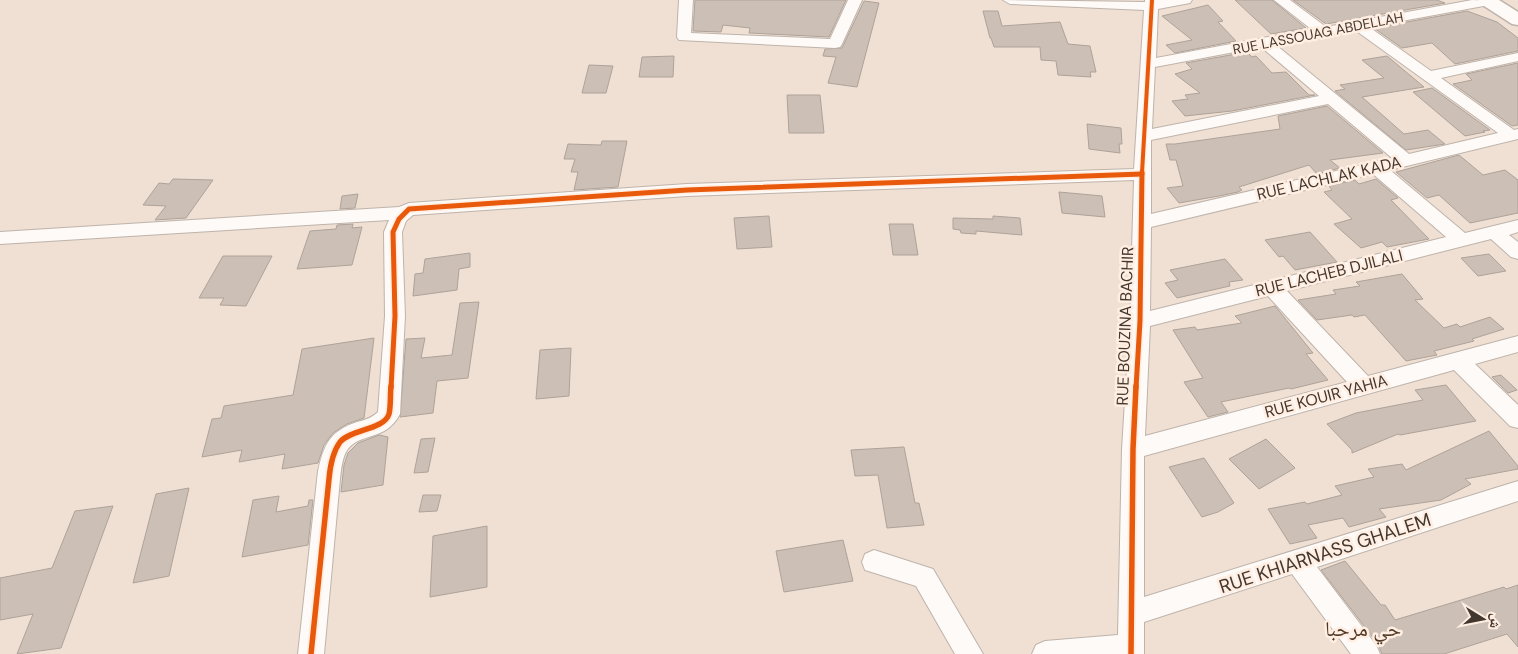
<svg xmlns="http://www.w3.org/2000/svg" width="1518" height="654" font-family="'DM Sans','Noto Naskh Arabic',sans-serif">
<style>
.building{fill:#ccc0b6;stroke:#aea299}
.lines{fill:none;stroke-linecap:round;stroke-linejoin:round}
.minor-casing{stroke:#bfb3aa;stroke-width:2}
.major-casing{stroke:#bfb3aa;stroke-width:3}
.minor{fill:#fdfaf8;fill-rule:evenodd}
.major{fill:#fdfaf8;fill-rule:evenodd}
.cycleway-far2-casing{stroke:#ffeee1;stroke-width:6}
.cycleway-far1-casing{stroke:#ffeee1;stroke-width:8}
.cycleway-casing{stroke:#ffeee1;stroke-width:9}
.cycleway-far2{stroke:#e8590c;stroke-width:4}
.cycleway-far1{stroke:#e8590c;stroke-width:5}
.cycleway{stroke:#e8590c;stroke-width:5.5}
.labels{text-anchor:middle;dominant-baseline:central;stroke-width:5;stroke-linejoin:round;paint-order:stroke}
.far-street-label{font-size:14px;fill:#43382f;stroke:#ffeee1}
.street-label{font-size:16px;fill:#43382f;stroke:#ffeee1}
.near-street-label{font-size:19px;fill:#43382f;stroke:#ffeee1}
.near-neighbourhood-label{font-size:21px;fill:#4f3927;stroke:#ffeee1}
</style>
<rect width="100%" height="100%" fill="#efe0d3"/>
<g class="building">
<path d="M695,0h151l-17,37 -80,-4 1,-5 -27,-3 -2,7 -28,-1z"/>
<path d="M1235,0h37l34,28 -35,6z"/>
<path d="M1293,0h144l8,3 -119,21z"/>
<path d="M864,1l15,2 -22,84 -29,-4 8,-26 -13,-1 2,-7 17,-1z"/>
<path d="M1208,5l15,16 -5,1 18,19 -61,12 -9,-8 26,-5 -30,-24z"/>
<path d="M983,11h15l4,15 58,-4 8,22 22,2 6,26h-6l1,5 -33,-2 -2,-14 -15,-1 -1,-13h-46l-3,-9h-1z"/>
<path d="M1467,11l30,11 21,16v13l-63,13 -23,-21 -30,5 -28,-20z"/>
<path d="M1247,52l5,5 4,-1 16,17 14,-1 23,23h6l-83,16 -47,5 -13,-15 16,-2 -3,-4 15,-2 -25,-19 17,-5 -6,-6z"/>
<path d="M674,56l-1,21h-34l3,-20z"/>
<path d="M1387,56l37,31 -62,10 42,37 24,-4 17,14 -39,6 -71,-59 10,-2 -5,-4 44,-7 -22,-18z"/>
<path d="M1518,63v62l-6,1 -59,-42 19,-4 -6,-6z"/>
<path d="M589,65l24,1 -7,27h-24z"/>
<path d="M1432,88l58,42 -7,1 2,1 -20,4 -52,-44z"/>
<path d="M787,95h33l4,38h-35z"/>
<path d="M1327,106l56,47 -53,7 10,8 -23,6 -8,-9 -70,22 3,3 -4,2 -19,4 -40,7 -12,-15 16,-2 -7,-26h-6l-4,-16h9l105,-15 -2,-13z"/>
<path d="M1087,124l34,4 1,16h-3l1,9 -31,-4z"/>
<path d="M602,141h25l-9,46 -44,3 4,-18h-7l4,-13h-11l4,-15 33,1z"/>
<path d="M1459,155l24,20 22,-5 13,10v33l-48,10 -31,-28 -12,3 -31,-26z"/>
<path d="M173,179l40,1 -27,38 -31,2 11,-14 -23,-1 16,-22 10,1z"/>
<path d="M1376,179l22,19 -7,2 38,39 -42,8 -5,-5 -21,6 -27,-24 18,-5 -28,-27 8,-2 -3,-4 26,-6 4,4z"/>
<path d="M1059,192l43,4 3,21 -43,-4z"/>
<path d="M358,194l-3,14 -15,1 2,-13z"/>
<path d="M769,216l3,31 -35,2 -3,-31z"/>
<path d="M993,216l27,2 2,17 -46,-4v3l-15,-1 -1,-3 -7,-1v-11l40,1z"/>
<path d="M353,224l-1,4 10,-1 -10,38 -55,4 13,-38 26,-2 1,-4z"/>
<path d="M889,224h24l5,31h-25z"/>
<path d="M1310,232l27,30 -42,8 -12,-14 -4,1 -14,-17z"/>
<path d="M470,253v14l-11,2 -2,21 -44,6 2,-22 8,-1 2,-14z"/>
<path d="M1489,254l17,17 -28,5 -17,-18z"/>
<path d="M223,256h49l-26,50 -26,-1 4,-7h-25z"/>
<path d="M1225,259l18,21 -14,2 1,4 -53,12 -12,-15 13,-3 -8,-10z"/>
<path d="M1402,274l21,25 -8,1 29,28 13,-4 3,3 30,-10 14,12 -32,10 2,2 -40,10 3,4 -31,6 -41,-46 -11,2 -2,-2 -35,5 -19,-20 38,-6 -3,-4 27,-4 -4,-4z"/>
<path d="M479,302l-11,76 -31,3 -4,32 -33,4 6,-78 19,-1 -4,20 31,-3 8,-52z"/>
<path d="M1275,306l38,47 -7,1 22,26 -37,9 -2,-1 -68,14 7,10 -20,5 -24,-35 19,-4 -30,-48 22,-3 2,3 45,-7 -7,-7z"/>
<path d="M374,338l-10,80 -17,6 -14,9 -9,12 -6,18 -36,6 3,-15 -46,8 3,-12 -40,7 10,-38 9,-1 3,-12 69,-11 9,-46z"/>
<path d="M571,348l-2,48 -33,3 4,-49z"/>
<path d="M1501,375l16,15 -9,3 -16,-16z"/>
<path d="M1446,385l30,36 -76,14 -2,-1 -46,19v-3l-25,-26 29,-11 67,-13 -8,-10z"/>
<path d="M1489,431l29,35v3l-53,10 6,5 -30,16 -62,9 7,8 -37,10 -6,-9 -35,7 9,13 -27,6 -22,-35 37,-7 2,2 35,-9 -7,-9 39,-9 -6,-8 34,-5 4,6z"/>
<path d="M379,435l9,2 -5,48 -42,7 3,-27 4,-12 10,-10z"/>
<path d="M435,438l-7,34 -14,1 7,-34z"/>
<path d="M1266,439l29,29 -36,21 -30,-30z"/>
<path d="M904,447l11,56h4l5,22 -37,3 -9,-53 -23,1 -4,-26z"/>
<path d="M1204,458l30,45 -16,9 -16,5 -33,-50z"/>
<path d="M189,488l-20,88 -36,7 23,-89z"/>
<path d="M423,495h18l-4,16 -18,1z"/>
<path d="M279,496l-3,16 32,-6 1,-6h4l-5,45 -66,12 11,-57z"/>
<path d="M113,506l-52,142 -44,6 16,-40 -33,6v-42l52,-10 23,-57z"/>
<path d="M487,526v61l-57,10 3,-61z"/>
<path d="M843,540l10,41 -69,11 -8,-41z"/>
<path d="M1345,561l36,44h4l10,15 109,-33 2,2 12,-4v62l-11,-13 -63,20h-62l-4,-10 -57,-74z"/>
</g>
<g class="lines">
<defs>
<g id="minor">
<path d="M679,0h14l-2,33 139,6 18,-39h14l-20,44 -2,3 -5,1 -156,-8 -2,-3z"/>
<path d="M1003,0l142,2v-2h47l-2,3 -32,6 -2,49 155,-29 -37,-29h16l36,27 146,-27 24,1 -7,4 -120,22 62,44 87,-18v8l-77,17 73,52 4,-1v10l-128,31 75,63 53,-13v12l-9,3 9,7v17l-7,-2 -20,-18 -204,52 81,85 150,-40v16l-43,12 43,41v23l-8,-2 -56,-56 -310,86v141l374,-116v20l-201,66 59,78 4,9h-29l-59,-80 -148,48v32h-112l4,-9 9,-4 73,-6 4,-186 8,-128 4,-141 -447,16 -274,19 -7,6 -4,11 3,84 -5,98c-15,29 -42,17 -54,38 -4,8 -5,18 -6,27l-16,175h-26l20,-183c6,-27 12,-40 39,-49 8,-2 15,-4 21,-10l7,-96 -1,-84 5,-12 -389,24v-12l399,-25 10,-4 278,-19 447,-15 10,-159 -134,-6zM1355,30l143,103 -89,21 -133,-109zM1261,47l58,49 -167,33 3,-62zM1328,104l64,54 -241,56v-74zM1373,174l73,63 -296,74 1,-84zM1268,296l79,86 -202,54 5,-110z"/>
<path d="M874,550l59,19 50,85h-28l-39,-68 -51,-16 -3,-8 3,-8z"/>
</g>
<path id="major" d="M1478,0h21l19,12v13l-6,-1 -31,-20z"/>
</defs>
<use href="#minor" class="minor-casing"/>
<use href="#major" class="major-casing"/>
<use href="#minor" class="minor"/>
<use href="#major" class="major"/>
<defs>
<path id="cycleway-far2" d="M1142,173l10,-173"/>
<g id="cycleway-far1">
<path d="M391,388l4,-72 -2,-84 6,-13 10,-10 278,-19 455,-16"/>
<path d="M1136,388l4,-67 2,-149"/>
</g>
<g id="cycleway">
<path d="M311,654l18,-175c1,-12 3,-26 11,-37 11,-13 44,-12 49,-28 2,-8 1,-19 2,-28"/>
<path d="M1131,654l2,-205 3,-63"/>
</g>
</defs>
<use href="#cycleway-far2" class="cycleway-far2-casing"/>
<use href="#cycleway-far1" class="cycleway-far1-casing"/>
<use href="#cycleway" class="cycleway-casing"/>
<use href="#cycleway-far2" class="cycleway-far2"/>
<use href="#cycleway-far1" class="cycleway-far1"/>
<use href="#cycleway" class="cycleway"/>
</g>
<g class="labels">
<g class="far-street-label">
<text transform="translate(1318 33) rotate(-11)">RUE LASSOUAG ABDELLAH</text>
</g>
<g class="street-label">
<text transform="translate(1329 178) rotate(-13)">RUE LACHLAK KADA</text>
<text transform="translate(1329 273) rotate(-14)">RUE LACHEB DJILALI</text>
<text transform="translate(1125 326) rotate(-88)">RUE BOUZINA BACHIR</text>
<text transform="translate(1326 396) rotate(-15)">RUE KOUIR YAHIA</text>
</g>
<g class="near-street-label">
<text transform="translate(1325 553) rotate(-18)">RUE KHIARNASS GHALEM</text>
</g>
<g class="near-neighbourhood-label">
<text x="1363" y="629">حي مرحبا</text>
</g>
</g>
<g transform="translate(1483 619) rotate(100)" stroke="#ffeee1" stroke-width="4" paint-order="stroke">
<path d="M0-4L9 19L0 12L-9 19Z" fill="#43382f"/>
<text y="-8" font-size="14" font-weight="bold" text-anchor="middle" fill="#43382f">ش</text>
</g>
</svg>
